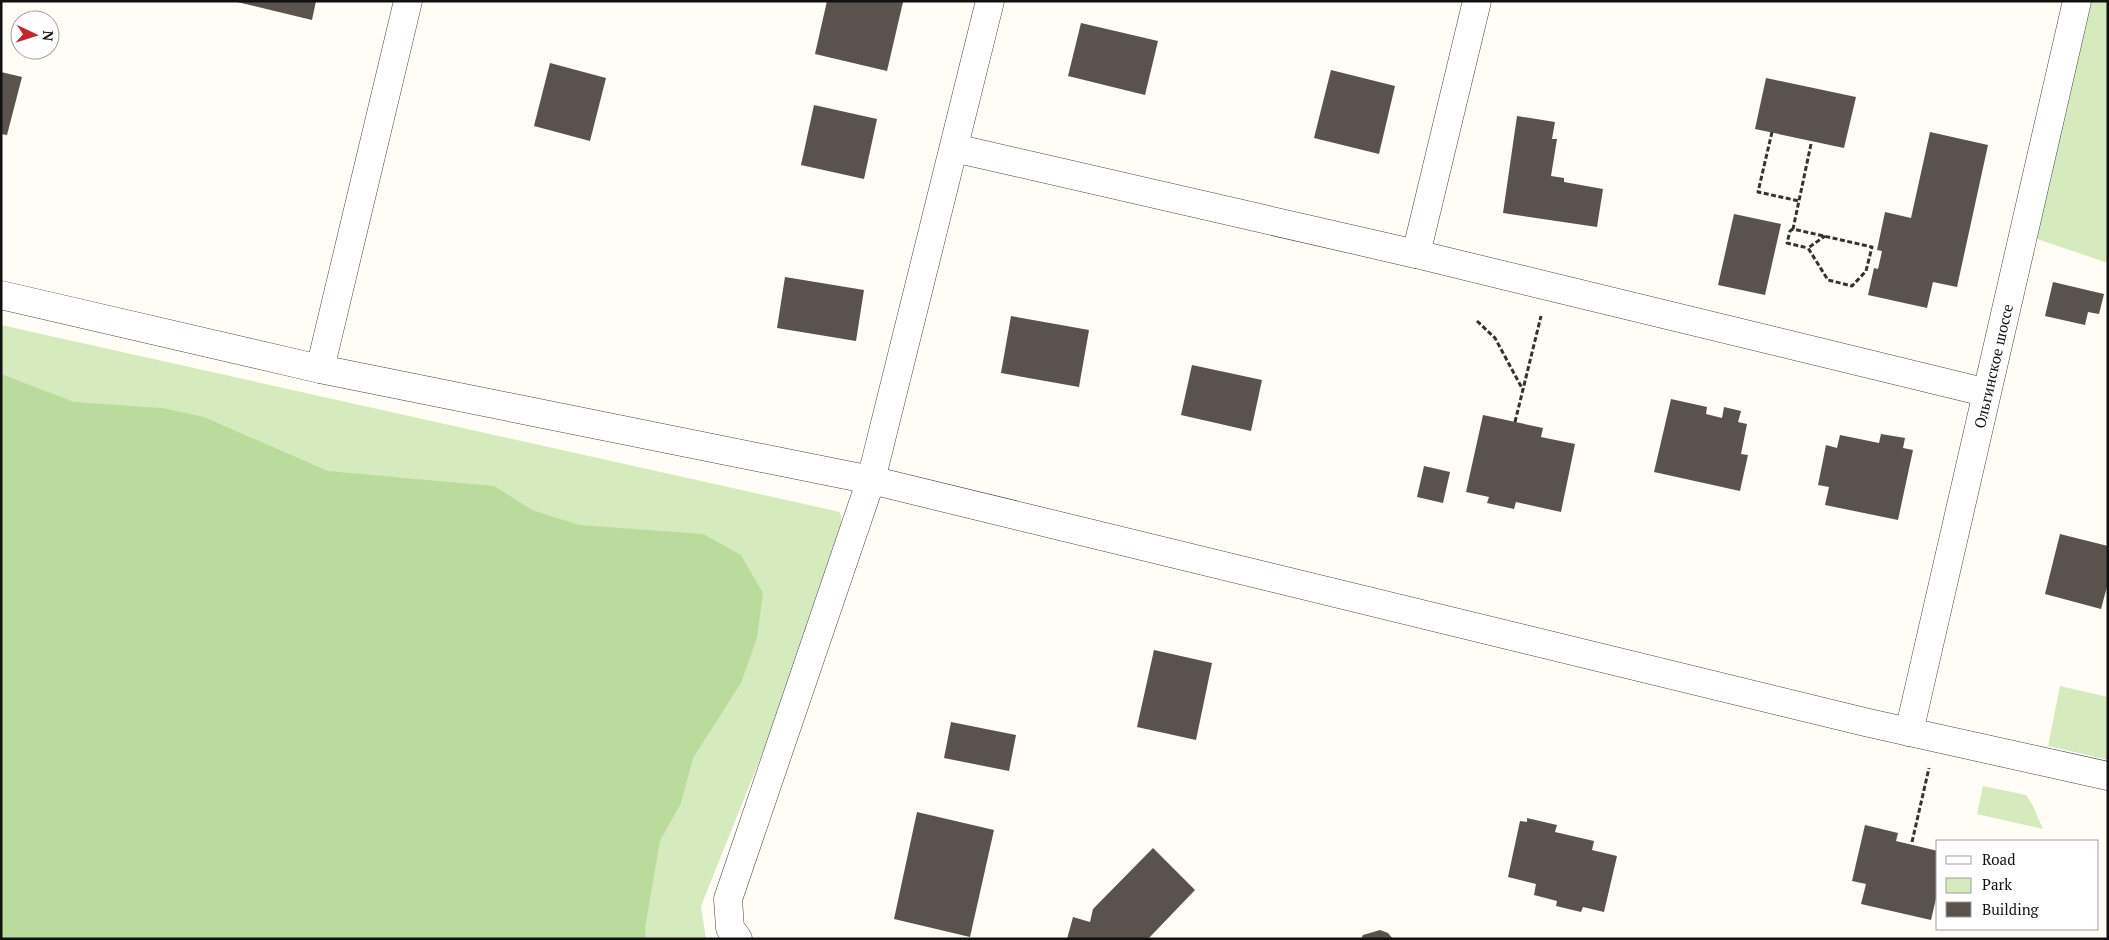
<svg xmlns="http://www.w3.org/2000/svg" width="2109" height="940" font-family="'PT Serif',serif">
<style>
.green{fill:#d5ebbd}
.forest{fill:#b9dc9c}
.building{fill:#5a524d}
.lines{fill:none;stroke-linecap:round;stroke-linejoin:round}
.minor-casing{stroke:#444;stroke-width:29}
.path{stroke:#333;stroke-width:3;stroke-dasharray:5 2.5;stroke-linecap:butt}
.minor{stroke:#fff;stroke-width:28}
.labels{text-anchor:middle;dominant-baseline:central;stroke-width:5;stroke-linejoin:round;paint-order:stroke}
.street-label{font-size:15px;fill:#111;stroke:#fff}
</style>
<rect width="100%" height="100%" fill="#fffdf5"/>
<g class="green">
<path d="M2090,1h18v262l-77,-26z"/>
<path d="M1,325l839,187 6,33 -145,361 5,33h-705z"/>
<path d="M2060,686l48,11v63l-60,-14z"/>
<path d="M1983,786l43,9 7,11 10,23 -66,-15z"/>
</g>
<path class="forest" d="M1,374l73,28 88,6 42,9 124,54 166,15 38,24 47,15 124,9 38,21 22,38 -6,45 -16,45 -48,75 -12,45 -21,38 -15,87 1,11h-645z"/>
<g class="building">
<path d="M233,1h83l-4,19z"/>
<path d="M827,1l76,1 -16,69 -72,-17z"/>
<path d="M1081,23l77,18 -13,54 -77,-19z"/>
<path d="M550,63l56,15 -16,63 -56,-15z"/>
<path d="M1331,70l64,16 -16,68 -65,-16z"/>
<path d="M1,72l21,5 -15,58 -6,-1z"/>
<path d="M1766,78l90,19 -12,51 -89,-19z"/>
<path d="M814,105l63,14 -13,60 -63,-14z"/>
<path d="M1517,116l38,6 -3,17h5l-6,37 13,2v4l39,7 -6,38 -94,-14z"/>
<path d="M1930,132l58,13 -31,142 -24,-5 -6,26 -59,-13 6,-27 4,1 4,-18 -5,-1 8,-38 26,6z"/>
<path d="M1734,214l47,10 -16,71 -47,-10z"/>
<path d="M785,277l79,13 -8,51 -79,-13z"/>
<path d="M2053,282l51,12 -5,20 -11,-2 -3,13 -40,-9z"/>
<path d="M1011,316l78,14 -10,57 -78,-14z"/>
<path d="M1192,365l70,15 -11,51 -70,-16z"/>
<path d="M1671,399l36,8 -1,7 16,4 2,-11 17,4 -3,11 9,2 -6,30 7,1 -8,36 -86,-19z"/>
<path d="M1483,415l60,13 -2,9 34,7 -14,68 -45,-10 -2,7 -27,-6 2,-6 -23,-5z"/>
<path d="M1881,434l24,4 -2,10 10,2 -15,70 -73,-15 4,-18 -11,-2 8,-40 11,3 3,-13 39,8z"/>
<path d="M1424,466l26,6 -7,31 -26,-6z"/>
<path d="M2060,534l48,12v37l-7,26 -56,-15z"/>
<path d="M1154,650l58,13 -16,77 -59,-13z"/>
<path d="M951,722l65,13 -7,36 -65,-13z"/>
<path d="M917,812l77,18 -24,107 -76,-18z"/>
<path d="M1527,818l30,7 -2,7 39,9 -2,9 25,6 -13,56 -21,-5 -2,5 -25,-6 1,-5 -23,-6 2,-11 -28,-7 12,-56 7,1z"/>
<path d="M1865,825l33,8 -2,8 42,10v39l-7,30 -70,-16 5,-20 -14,-3z"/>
<path d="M1153,848l42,42 -47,49h-81l6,-22 17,5 3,-13z"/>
<path d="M1380,930l8,3 5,6h-32l2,-4z"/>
</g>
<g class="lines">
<defs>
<g id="minor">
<path d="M954,148l462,106 61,-253"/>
<path d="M1416,254l568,138"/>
<path d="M1,295l319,74 551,111 998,243 239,53"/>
<path d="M320,369l88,-368"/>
<path d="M1909,732l168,-731"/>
<path d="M738,939l-8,-11 -2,-29 143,-419 119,-479"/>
</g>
</defs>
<use href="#minor" class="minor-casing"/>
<g class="path">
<path d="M1772,132l-14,60 41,9"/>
<path d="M1811,144l-18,85 79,18 -6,24 -14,15 -24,-6 -20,-32 17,-12"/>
<path d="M1793,229l-3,2 -3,12 21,5"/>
<path d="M1477,321l18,17 28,52"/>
<path d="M1515,422l26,-106"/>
<path d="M1912,842l17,-74"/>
</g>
<use href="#minor" class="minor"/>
</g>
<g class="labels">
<g class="street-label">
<text transform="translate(1993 366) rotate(-77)">Ольгинское шоссе</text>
</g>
</g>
<rect width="2109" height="940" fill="none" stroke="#111111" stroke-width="5"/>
<rect x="1936" y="840" width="162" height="90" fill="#ffffff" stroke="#a0a0a0"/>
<rect x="1946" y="856" width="25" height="8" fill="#ffffff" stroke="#a0a0a0"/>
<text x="1982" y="865" font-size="15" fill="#111111">Road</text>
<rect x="1946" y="878" width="25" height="15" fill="#d5ebbd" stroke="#a0a0a0"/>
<text x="1982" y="890" font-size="15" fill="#111111">Park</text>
<rect x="1946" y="902" width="25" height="15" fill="#5a524d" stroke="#a0a0a0"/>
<text x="1982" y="915" font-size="15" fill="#111111">Building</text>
<g transform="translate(35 35) rotate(94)"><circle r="24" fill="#ffffff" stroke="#a0a0a0"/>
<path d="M0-4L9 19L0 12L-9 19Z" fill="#c4262e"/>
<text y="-8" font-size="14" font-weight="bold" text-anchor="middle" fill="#111111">N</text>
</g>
</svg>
